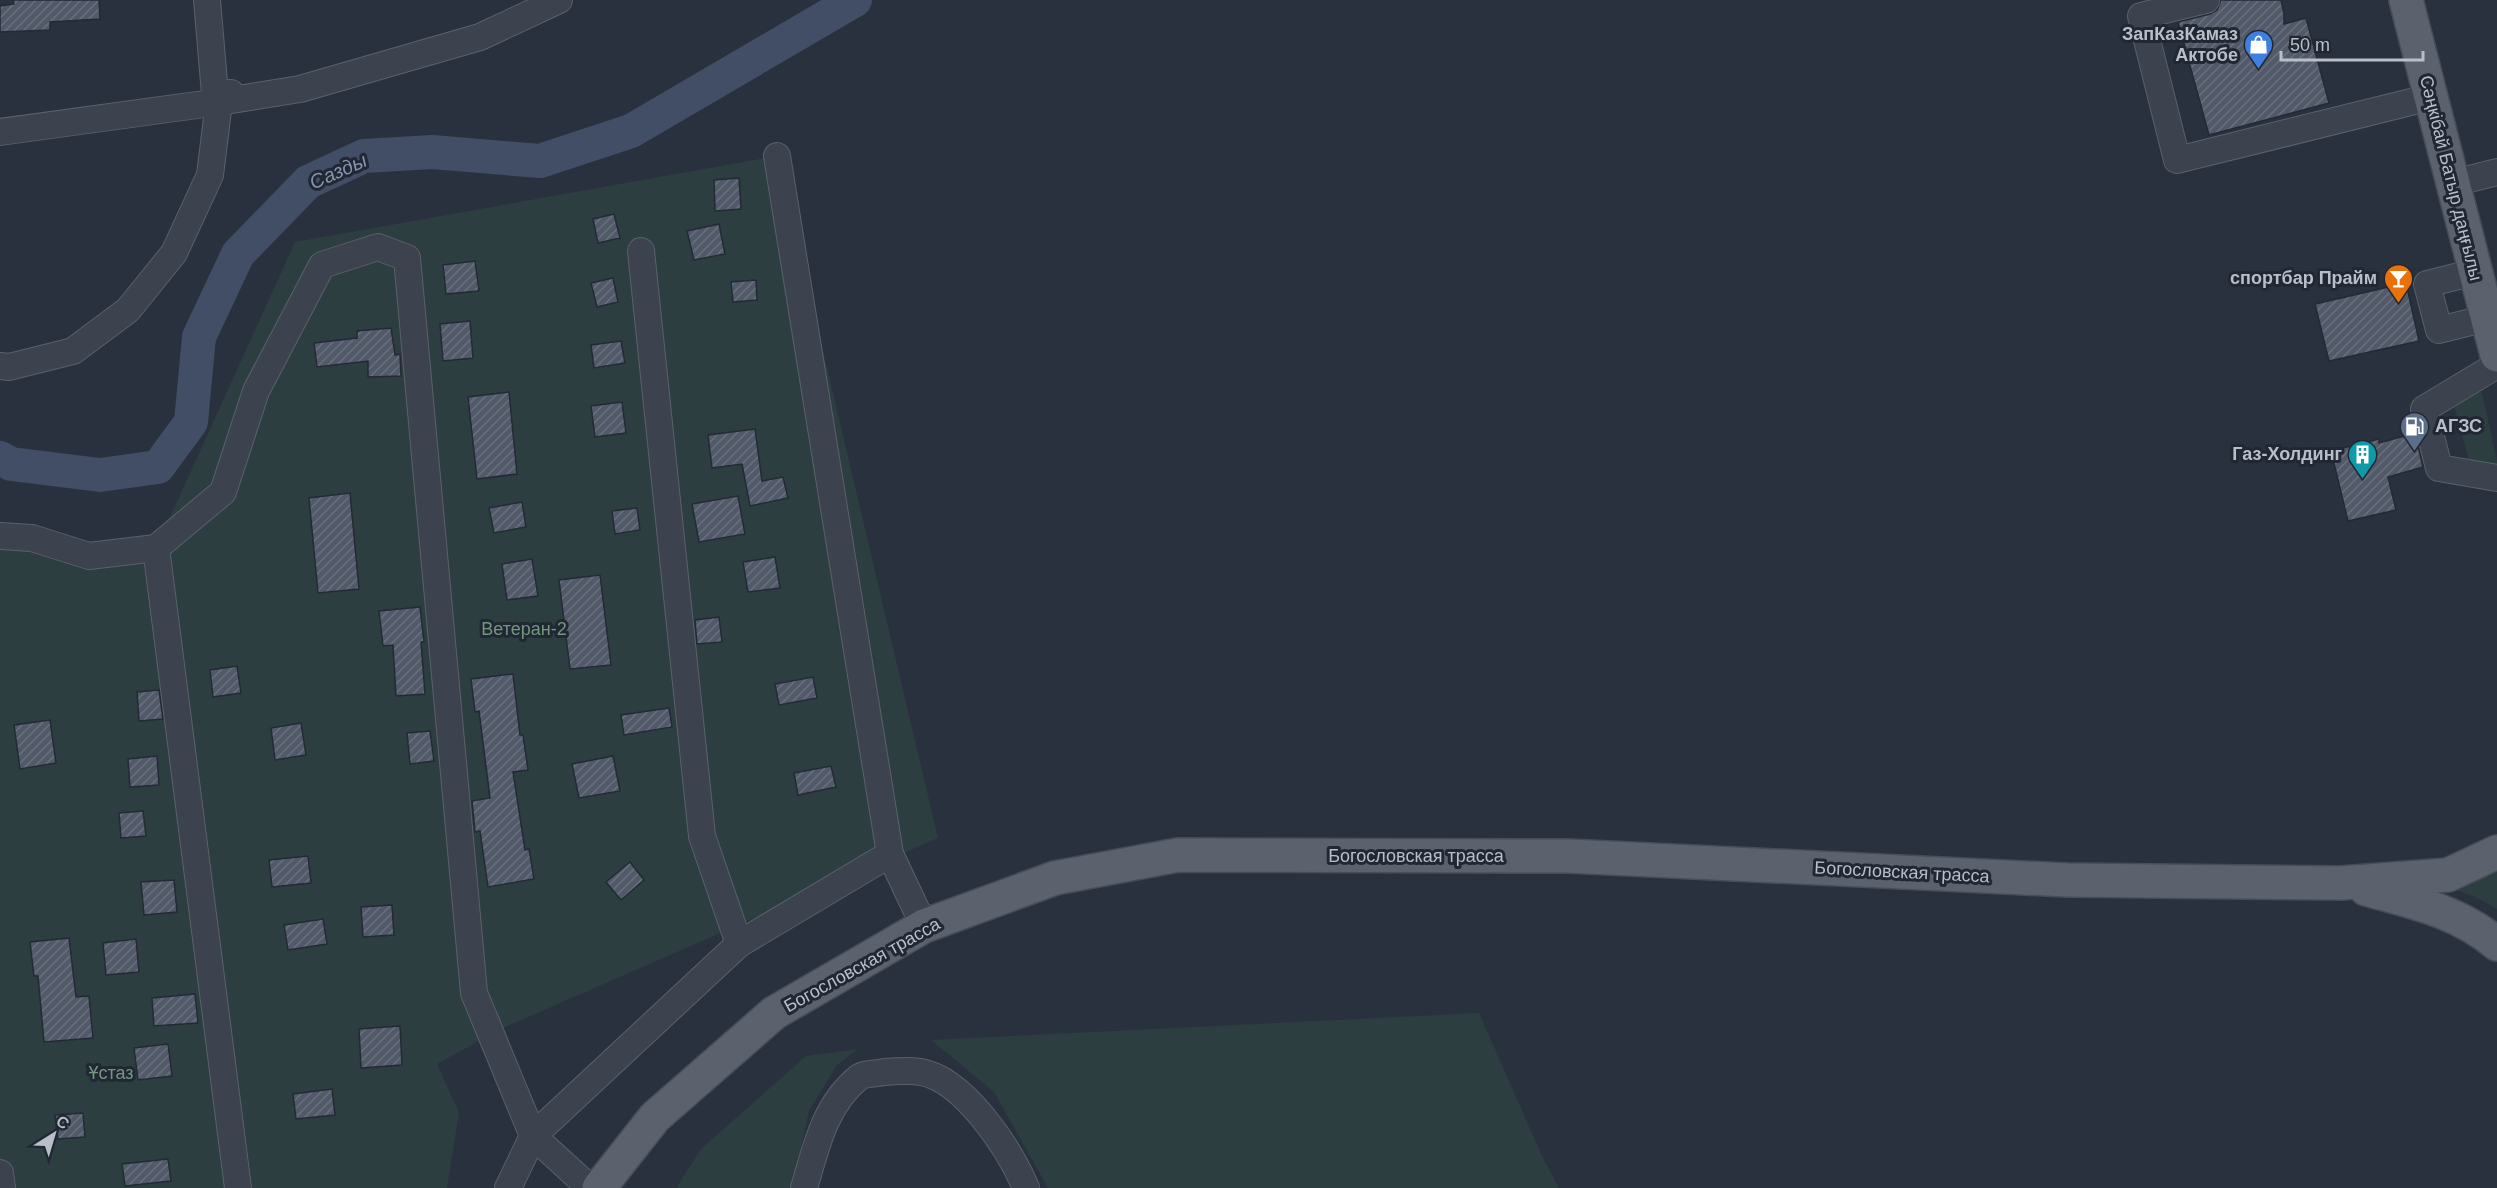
<svg xmlns="http://www.w3.org/2000/svg" width="2497" height="1188" font-family="Helvetica,sans-serif">
<style>
.green{fill:#2c3e40}
.lines{fill:none;stroke-linecap:round;stroke-linejoin:round}
.river{stroke:#414e65;stroke-width:34}
.building{fill:url(#building-hatch);stroke:#232a36;stroke-width:1.5}
.minor-casing{stroke:#5a616c;stroke-width:28}
.major-casing{stroke:#464c58;stroke-width:36}
.minor{stroke:#3d434e;stroke-width:26}
.major{stroke:#5b626e;stroke-width:33}
.labels{text-anchor:middle;dominant-baseline:central;stroke-width:6;stroke-linejoin:round;paint-order:stroke}
.poi-label{font-size:18px;font-weight:bold;fill:#b9bfc9;stroke:#212834;text-anchor:end}
.street-label{font-size:18px;fill:#b9bfc9;stroke:#212834}
.park-label{font-size:18px;fill:#73977c;stroke:#212834}
.water-label{font-size:20px;font-style:italic;fill:#8594ac;stroke:#212834}
</style>
<defs>
<pattern id="building-hatch" width="6" height="6" patternUnits="userSpaceOnUse" patternTransform="scale(1.5)"><rect width="6" height="6" fill="#525a69"/><path d="M-1 1l2-2M0 6l6-6M5 7l2-2" fill="none" stroke="#69707d"/></pattern>
</defs>
<rect width="100%" height="100%" fill="#29313e"/>
<g class="green">
<path d="M777,156l161,682 -435,190 -66,36 22,49 -12,75h-447v-652l156,12 139,-306z"/>
<path d="M2481,388l16,73v5l-28,-6 -15,-55z"/>
<path d="M2497,872v37l-22,-12 -29,-11 26,-5z"/>
<path d="M1479,1013l64,145 16,30h-511l-54,-96 -63,-52z"/>
<path d="M858,1049l-21,16 -28,46 -17,77h-116l25,-39 105,-93z"/>
</g>
<g class="lines">
<path class="river" d="M0,458l11,6 89,11 58,-8 33,-45 8,-85 39,-83 70,-72 56,-26 68,-4 108,9 91,-30 224,-131"/>
</g>
<g class="building">
<path d="M13,0h86l1,19 -50,3v8l-50,2v-26l14,-2z"/>
<path d="M2221,0h60l3,14v10l22,-6 23,85 -120,32 -31,-113 32,-8 7,-4z"/>
<path d="M739,178l2,31 -26,2 -1,-31z"/>
<path d="M614,214l6,24 -22,5 -5,-24z"/>
<path d="M719,224l6,30 -31,6 -7,-29z"/>
<path d="M475,261l4,30 -33,3 -3,-29z"/>
<path d="M613,278l5,24 -21,5 -6,-24z"/>
<path d="M756,280l1,20 -24,2 -2,-20z"/>
<path d="M2406,283l13,58 -90,20 -14,-57z"/>
<path d="M470,321l3,37 -30,3 -3,-37z"/>
<path d="M391,328l4,27 5,-1 1,22 -33,1v-16l-51,6 -3,-24 43,-5v-7z"/>
<path d="M621,341l4,22 -31,5 -3,-23z"/>
<path d="M509,392l8,82 -40,5 -9,-82z"/>
<path d="M622,402l4,31 -31,4 -4,-31z"/>
<path d="M755,429l7,52 21,-4 5,21 -38,8 -8,-42 -30,4 -4,-33z"/>
<path d="M2415,433l8,34 -35,10 8,33 -48,11 -17,-70 48,-12v4z"/>
<path d="M350,493l9,96 -41,4 -9,-95z"/>
<path d="M738,496l7,38 -46,8 -7,-38z"/>
<path d="M522,502l4,25 -32,6 -5,-25z"/>
<path d="M637,508l3,22 -25,4 -3,-23z"/>
<path d="M775,557l5,31 -32,4 -5,-30z"/>
<path d="M532,559l6,37 -31,4 -5,-36z"/>
<path d="M600,575l11,90 -41,4 -11,-89z"/>
<path d="M420,607l4,35h-3l4,52 -29,2 -3,-51 -10,1 -4,-35z"/>
<path d="M719,617l3,25 -25,2 -2,-24z"/>
<path d="M237,666l4,27 -28,4 -3,-27z"/>
<path d="M513,674l7,61h3l5,35 -15,2 12,78 4,-1 5,30 -46,8 -8,-56 -5,1 -3,-31 18,-3 -11,-87 -4,1 -4,-33z"/>
<path d="M813,677l4,21 -38,7 -4,-21z"/>
<path d="M159,690l4,29 -24,2 -2,-29z"/>
<path d="M669,708l3,19 -48,8 -3,-20z"/>
<path d="M50,720l6,43 -36,6 -6,-44z"/>
<path d="M301,723l5,32 -31,5 -4,-32z"/>
<path d="M430,731l4,30 -24,3 -3,-31z"/>
<path d="M157,756l2,29 -29,2 -2,-28z"/>
<path d="M613,756l7,35 -41,7 -7,-34z"/>
<path d="M831,766l5,21 -38,8 -4,-22z"/>
<path d="M143,811l3,25 -25,2 -2,-25z"/>
<path d="M308,856l3,27 -39,4 -3,-27z"/>
<path d="M630,862l14,18 -23,20 -15,-18z"/>
<path d="M174,880l3,32 -33,3 -3,-33z"/>
<path d="M392,905l2,30 -31,2 -2,-30z"/>
<path d="M323,919l4,25 -39,6 -4,-25z"/>
<path d="M69,938l7,59 13,-1 4,42 -49,4 -6,-66h-4l-4,-34z"/>
<path d="M136,939l3,33 -33,3 -3,-32z"/>
<path d="M195,994l3,29 -44,3 -2,-28z"/>
<path d="M400,1026l2,39 -41,3 -2,-39z"/>
<path d="M168,1044l4,32 -34,4 -4,-32z"/>
<path d="M332,1089l3,26 -39,4 -3,-25z"/>
<path d="M83,1113l2,24 -27,2 -3,-24z"/>
<path d="M168,1159l3,22 -46,5 -3,-22z"/>
</g>
<g class="lines">
<defs>
<g id="minor">
<path d="M207,0l8,94 16,-1"/>
<path d="M2206,0l-65,16 36,144 254,-63"/>
<path d="M0,132l219,-30 81,-13 180,-52 79,-37"/>
<path d="M2453,183l44,-11"/>
<path d="M2475,272l-48,12 12,46 48,-12"/>
<path d="M2497,365l-73,44 15,59 58,10"/>
<path d="M0,366l9,1 64,-16 55,-41 46,-57 36,-78 9,-73 -4,-8"/>
<path d="M0,536l32,2 57,18 67,-8 67,-56 33,-101 66,-126 56,-18 29,11 67,735 59,143 57,52"/>
<path d="M156,548l82,640"/>
<path d="M890,854l34,72"/>
<path d="M739,944l151,-90 -113,-698"/>
<path d="M0,1173l2,15"/>
<path d="M508,1188l25,-52 206,-192 -37,-108 -61,-585"/>
<path d="M804,1188c12,-40 20,-82 54,-110 6,-5 18,-4 26,-6 12,-1 25,-2 37,0 44,8 89,78 105,116"/>
</g>
<g id="major">
<path d="M2406,0l91,355"/>
<path d="M2366,889c47,13 92,22 131,55"/>
<path d="M599,1188l56,-71 119,-104 150,-87 131,-48 123,-23 390,1 499,24 274,3 107,-8 49,-23"/>
</g>
</defs>
<use href="#minor" class="minor-casing"/>
<use href="#major" class="major-casing"/>
<use href="#minor" class="minor"/>
<use href="#major" class="major"/>
</g>
<defs>
<symbol id="shop-pin" viewBox="-11 -11 22 30"><path d="M0 17L-7.5 6A9.5 9.5 0 1 1 7.5 6Z" fill="#3f7fe0" stroke="#212834"/><path d="M-5-2.5h2.3a2.7 3.5 0 0 1 5.4 0H5L5.5 6h-11ZM-1.5-2.5h3a1.5 2.3 0 0 0-3 0Z" fill="#fff"/></symbol>
<symbol id="bar-pin" viewBox="-11 -11 22 30"><path d="M0 17L-7.5 6A9.5 9.5 0 1 1 7.5 6Z" fill="#e8710a" stroke="#212834"/><path d="M-6-5H6L.8 .8V4.5H3.5V6h-7V4.5H-.8V.8Z" fill="#fff"/></symbol>
<symbol id="fuel-pin" viewBox="-11 -11 22 30"><path d="M0 17L-7.5 6A9.5 9.5 0 1 1 7.5 6Z" fill="#5c6f8a" stroke="#212834"/><path d="M-5.5-6h7V0h2V4h1.3V-2.5L3-4.5l.8-.8L6-3V5H2.5V1h-1V6h-7ZM-4.2-4.7v3.2H.2V-4.7Z" fill="#fff"/></symbol>
<symbol id="building-pin" viewBox="-11 -11 22 30"><path d="M0 17L-7.5 6A9.5 9.5 0 1 1 7.5 6Z" fill="#0f9aa8" stroke="#212834"/><path d="M-4-6H4V6H1V3H-1V6H-4ZM-2.5-4.3h1.7v1.8h-1.7ZM.8-4.3h1.7v1.8H.8ZM-2.5-1h1.7V.8h-1.7ZM.8-1h1.7V.8H.8Z" fill="#fff"/></symbol>
</defs>
<g fill-rule="evenodd">
<use href="#shop-pin" x="2242" y="28" width="33" height="45"/>
<use href="#bar-pin" x="2382" y="262" width="33" height="45"/>
<use href="#fuel-pin" x="2398" y="410" width="33" height="45"/>
<use href="#building-pin" x="2346" y="438" width="33" height="45"/>
</g>
<g class="labels">
<g class="poi-label">
<text x="2238" y="34">ЗапКазКамаз<tspan x="2238" dy="21">Актобе</tspan></text>
<text x="2377" y="278">спортбар Прайм</text>
<text x="2435" y="426" text-anchor="start">АГЗС</text>
<text x="2342" y="454">Газ-Холдинг</text>
</g>
<g class="street-label">
<text transform="translate(2451 178) rotate(76)">Сәңкібай Батыр даңғылы</text>
<text x="1416" y="856">Богословская трасса</text>
<text transform="translate(1902 872) rotate(3)">Богословская трасса</text>
<text transform="translate(862 965) rotate(-29)">Богословская трасса</text>
</g>
<g class="park-label">
<text x="524" y="629">Ветеран-2</text>
<text x="111" y="1073">Ұстаз</text>
</g>
<g class="water-label">
<text transform="translate(338 171) rotate(-24)">Сазды</text>
</g>
</g>
<g transform="translate(54 1134) rotate(37)" stroke="#212834" stroke-width="4.5" paint-order="stroke">
<path d="M0-4.5L10 22L0 15L-10 22Z" fill="#b9bfc9"/>
<text y="-9" font-size="16" font-weight="bold" text-anchor="middle" fill="#b9bfc9">С</text>
</g>
<path d="M2281 51v9h142v-9" fill="none" stroke="#b9bfc9" stroke-width="3"/>
<text x="2290" y="51" font-size="18" fill="#b9bfc9" stroke="#212834" stroke-width="4.5" paint-order="stroke">50 m</text>
</svg>
